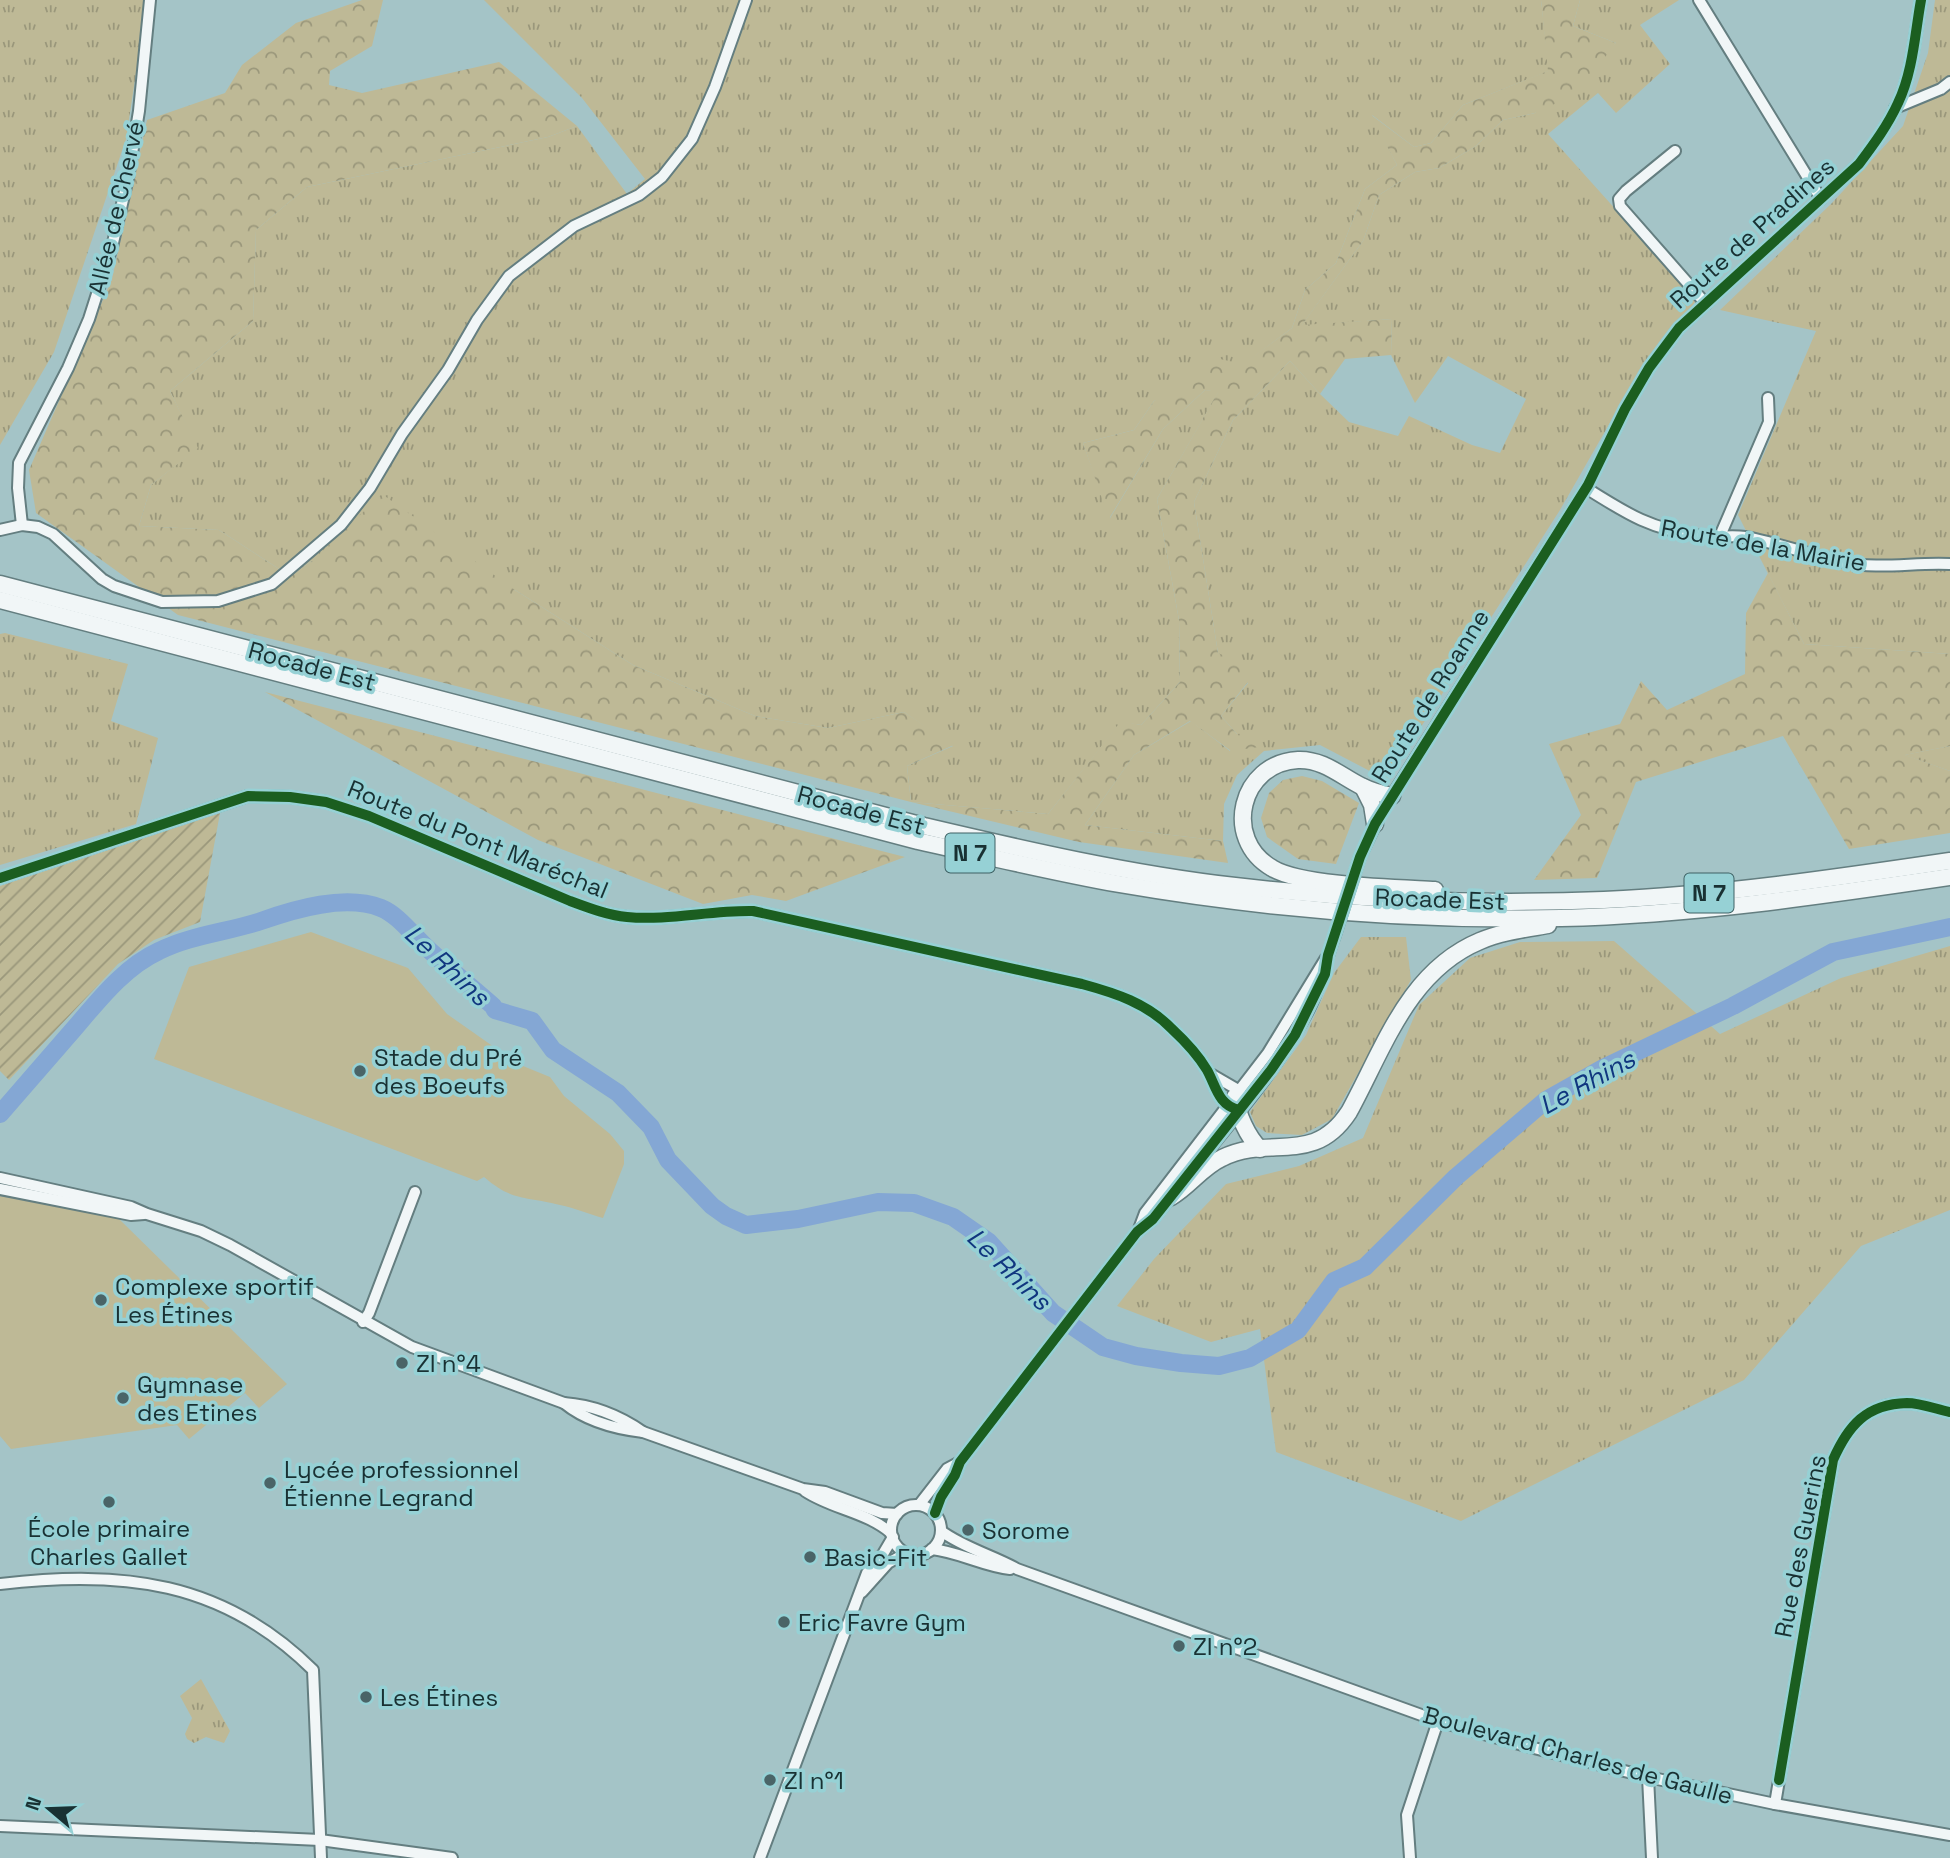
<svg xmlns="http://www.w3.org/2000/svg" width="1950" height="1858" font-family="'Space Grotesk',sans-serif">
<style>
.grass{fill:url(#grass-tufts)}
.forest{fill:url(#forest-crowns)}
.garden{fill:url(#garden-furrows)}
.pitch{fill:#beb996}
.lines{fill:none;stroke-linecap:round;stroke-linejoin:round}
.river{stroke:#84a7d4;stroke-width:18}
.minor-casing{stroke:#647e80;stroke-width:14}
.highway-casing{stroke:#647e80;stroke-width:19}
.minor{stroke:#f1f6f7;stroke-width:10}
.highway{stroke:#f1f6f7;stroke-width:16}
.minor-bridge-casing{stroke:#647e80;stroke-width:14;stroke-linecap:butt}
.minor-bridge{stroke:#f1f6f7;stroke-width:10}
.cycleway-casing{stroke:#96d1d5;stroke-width:15}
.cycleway{stroke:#1b5e20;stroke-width:10}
.poi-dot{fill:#4a6467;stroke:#96d1d5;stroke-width:2.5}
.labels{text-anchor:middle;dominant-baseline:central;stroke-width:7;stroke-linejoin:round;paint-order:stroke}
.shield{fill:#96d1d5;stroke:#3e6164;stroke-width:2}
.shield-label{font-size:23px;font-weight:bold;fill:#193133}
.street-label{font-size:24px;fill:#193133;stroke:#96d1d5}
.poi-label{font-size:24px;fill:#193133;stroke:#96d1d5;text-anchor:start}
.water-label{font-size:26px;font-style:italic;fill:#10367f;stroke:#96d1d5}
</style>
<defs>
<pattern id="grass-tufts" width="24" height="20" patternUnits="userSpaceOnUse" patternTransform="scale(1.75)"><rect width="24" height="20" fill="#beb996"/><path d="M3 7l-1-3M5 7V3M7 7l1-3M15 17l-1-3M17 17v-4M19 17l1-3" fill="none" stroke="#9a977b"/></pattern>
<pattern id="forest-crowns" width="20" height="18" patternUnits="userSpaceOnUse" patternTransform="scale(1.75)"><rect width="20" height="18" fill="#beb996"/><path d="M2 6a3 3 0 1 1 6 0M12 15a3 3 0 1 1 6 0" fill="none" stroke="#9a977b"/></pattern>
<pattern id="garden-furrows" width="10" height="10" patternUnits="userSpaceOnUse" patternTransform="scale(1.75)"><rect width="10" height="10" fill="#beb996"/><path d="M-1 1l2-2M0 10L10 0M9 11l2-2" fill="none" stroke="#9a977b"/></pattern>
</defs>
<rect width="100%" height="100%" fill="#a4c4c7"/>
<g class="grass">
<path d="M0,0h145l1,7 -20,132 -72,213 -54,93z"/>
<path d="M484,0h1057l8,71 -86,34 -32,38 -17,4 -42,-32 25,50 -32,24 -29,74 -31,27 -13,38 -49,37 -89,36 -20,29 -51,13 27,75 53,-89 42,-39 14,1 -62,108 22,121 1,62 -39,43 -20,-3 -73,92 -137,-12 -4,-36 46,-20 -49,-34 -76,16 -73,-12 -122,-51 -118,-75 -203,-29 -22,15 -71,-46 -80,-4 12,-41 46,-37 -27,-57 83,-70 3,-91 51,-43 241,-50 29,-11 50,68 18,-15 -63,-81z"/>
<path d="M1580,0h99l-39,25 30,39 -54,49 -18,-20 -50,41 149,166 -54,65 -83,145 -173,270 -67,-35 -56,6 -27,24 -13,29 -1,37 -138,-16 49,-70 57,-34 39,30 7,-17 -16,-18 27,-33 -30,-30 -24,-151 39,-82 57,-59 30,33 29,28 49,14 11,-20 63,29 28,8 26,-54 -78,-43 -33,47 -24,-48 1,-36 -91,7 62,-85 16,-46 36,-23 24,-4 37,-22 27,-26 32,-7 81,-70 -43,-17z"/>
<path d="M1935,0h15v654l-146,-10 -66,-129 78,-184 -96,-21 111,-106 72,-78 25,-73z"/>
<path d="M5,633l123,31 -17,57 47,17 -22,86 -136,41v-231z"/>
<path d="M1950,746v25l-46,-16z"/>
<path d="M1361,937h45l5,43 -79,139 -30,16 -35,-2 -11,-7 -6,-14 56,-77 28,-62z"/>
<path d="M1614,941l106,93 121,-56 109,-32v264l-89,36 -117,134 -283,141 -185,-69 -16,-123 -49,13 -94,-36 37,-47 72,-75 73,-18 64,-28 56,-133 51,-47 50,-16z"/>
<path d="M201,1679l29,52 -6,12 -18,-6 -12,6 -7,-4 -2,-5 7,-16 -12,-22z"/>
</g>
<g class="forest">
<path d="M362,0h21l-11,46 -42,25 -1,14 33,8 137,-31 78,64 -29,11 -241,50 -51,43 -3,91 -83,70 28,57 -47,37 -12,41 80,4 71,46 22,-15 70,-67 133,96 118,75 122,51 73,12 76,-16 50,33 -47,21 4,36 137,12 73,-93 20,4 39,-43 -1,-62 -22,-121 61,-107 -13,-2 -42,39 -54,90 -26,-76 51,-13 20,-29 66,-42 23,5 49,-36 13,-38 31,-27 29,-74 32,-24 -27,-51 44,33 17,-4 32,-38 85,-34 -7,-71h39l-7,26 43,17 -40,51 -41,19 -32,7 -27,26 -37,22 -24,4 -36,23 -16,46 -61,84 90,-6 -1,36 -46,4 -25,35 -30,-33 -57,59 -39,82 24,151 29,13 1,16 -27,34 16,18 25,-2 -3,15 -28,4 -41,-30 -56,34 -49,70 138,16 5,22 -149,-21 -168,-40 -733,-187 -142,-102 -7,-43 83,-191 35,-159 78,-27 17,-28 54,-42z"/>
<path d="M1768,573l36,71 146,10v92l-45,9 45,16v62l-101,16 -66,-113 -147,46 -39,96 -63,2 47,-65 -32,-71 71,-20 21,-43 26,29 78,-36 1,-61z"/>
<path d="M265,692l640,165 -119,44 -34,-6 -49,9 -165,-64z"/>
<path d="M1302,776l20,5 37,22 -23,61 -38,-5 -31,-22 -6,-19 8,-25 14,-13z"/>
</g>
<path class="garden" d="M220,813l-20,109 -46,18 -36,24 -109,116 -9,-9v-185z"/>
<g class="pitch">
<path d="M311,932l97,36 39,46 71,50 32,13 14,19 46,38 14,17v13l-21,54c-14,-4 -28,-10 -43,-13 -35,-9 -47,-3 -76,-28l-7,4 -323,-122 35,-92z"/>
<path d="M0,1196l117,21 170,167 -28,24 -14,-15 -56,46 -12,-14 -166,24 -11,-13z"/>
</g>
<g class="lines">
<path class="river" d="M0,1114c24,-28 49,-56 73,-84 25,-29 51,-63 86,-79 32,-16 69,-19 102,-30 34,-12 84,-27 120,-13 17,7 30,25 44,38 22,21 45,40 68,60l2,4 37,11 21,29 65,43 33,34 17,33 44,46 14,10 20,9 52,-6 80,-17 36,1 39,14 36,25 64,71 50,34 33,9 45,7 38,3 31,-8 48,-28 36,-49 31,-14 91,-90 90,-77 57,-32 130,-62 100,-54 117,-25"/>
<defs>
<g id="minor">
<path d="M1699,0l122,199"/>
<path d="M1895,108l46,-19 9,-7"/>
<path d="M1675,151l-49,40 -7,8 1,7 86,98"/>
<path d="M1586,488c41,26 66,42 116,48 14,2 29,-1 43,1 33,6 65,18 98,25 36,8 71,0 107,2"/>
<path d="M22,525l-4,-37 1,-25 49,-95 21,-49 23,-72 16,-69 11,-67 11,-111"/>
<path d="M0,530l22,-5 16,2 15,7 49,45 12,7 48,16 56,-1 54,-17 69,-59 29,-37 32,-54 46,-64 29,-50 32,-44 65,-50 65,-31 23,-18 30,-38 23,-52 31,-87"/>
<path d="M1720,536l49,-114 -1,-24"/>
<path d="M1360,857l21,-44 207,-328 37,-76 24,-41 30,-40 180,-164c15,-20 29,-39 39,-61 15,-31 17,-70 23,-103"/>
<path d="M0,878l248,-82 42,1 36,5 43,14 201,85c19,7 37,14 57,16 40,4 85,-7 126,-6l329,73c33,9 65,19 90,45 13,12 26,26 35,41 9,16 11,35 32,40"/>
<path d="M1209,1073l31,18"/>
<path d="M0,1178l131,29 16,7 54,17 29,14 182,102 152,56c28,2 56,13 79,29"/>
<path d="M1185,1179c43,-54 92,-107 124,-170 12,-23 16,-47 25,-71"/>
<path d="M0,1189l131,26 13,-1"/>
<path d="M1139,1229l6,-16 123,-160 58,-95"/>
<path d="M363,1322l6,-9 46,-121"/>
<path d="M564,1403c22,18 52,26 79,29l160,57 22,3 57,21 15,1"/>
<path d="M805,1491c27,18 62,21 86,42"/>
<path d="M919,1505l28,-36 13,-7"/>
<circle cx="916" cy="1530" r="25"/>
<path d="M935,1513l6,-16 14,-22 5,-13 177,-230 16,-13 22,-27"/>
<path d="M941,1531c23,17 51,24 76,38l421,152 92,26 118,30 127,27 175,31"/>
<path d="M932,1549c27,3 51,17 78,20"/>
<path d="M0,1584c122,-14 222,-4 313,86l8,188"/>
<path d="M862,1592l26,-29 18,-10"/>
<path d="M1648,1777l4,81"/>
<path d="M1775,1804l58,-344c15,-34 33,-56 74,-57 13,0 29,6 43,9"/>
<path d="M0,1826l320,14 132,18"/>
<path d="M760,1858l107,-285 16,-19 10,-17"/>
<path d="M1410,1858l-3,-43 31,-94"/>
</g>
<g id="highway">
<path d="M0,584l924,242c102,24 206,48 311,60 122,14 246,19 369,14 116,-5 231,-22 346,-39"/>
<path d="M0,600l918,241c67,15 134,31 201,43 145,25 295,37 442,34 131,-3 260,-22 389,-41"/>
<path d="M1363,787l9,18 3,19"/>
<path d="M1392,796c-11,-2 -21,-5 -31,-10 -20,-10 -38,-27 -63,-26 -58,3 -76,79 -26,108 29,18 126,20 163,22"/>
<path d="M1235,1097c3,18 12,39 25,52"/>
<path d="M1171,1197c19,-11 31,-30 51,-39 48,-24 91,9 127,-46 35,-64 59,-141 131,-171 21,-9 45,-12 68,-16"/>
</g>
</defs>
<use href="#minor" class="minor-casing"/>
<use href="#highway" class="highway-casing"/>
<use href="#minor" class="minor"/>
<use href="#highway" class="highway"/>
<defs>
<path id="minor-bridge" d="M1334,938l26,-81"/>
</defs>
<use href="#minor-bridge" class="minor-bridge-casing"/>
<use href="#minor-bridge" class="minor-bridge"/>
<defs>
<g id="cycleway">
<path d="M0,878l248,-82 42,1 36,5 43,14 201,85c19,7 37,14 57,16 40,4 85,-7 126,-6l329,73c33,9 65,19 90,45 13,12 26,26 35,41 9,16 11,35 32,40"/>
<path d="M935,1513l6,-16 14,-22 5,-13 177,-230 16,-13 118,-149 24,-35 30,-61 3,-19 32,-98 15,-33 213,-339 37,-76 24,-41 30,-40 180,-164c15,-20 29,-39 39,-61 15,-31 17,-70 23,-103"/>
<path d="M1779,1780l54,-320c15,-34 33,-56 74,-57 13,0 29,6 43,9"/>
</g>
</defs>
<use href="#cycleway" class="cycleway-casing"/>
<use href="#cycleway" class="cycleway"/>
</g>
<g class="poi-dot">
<circle cx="360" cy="1071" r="7"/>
<circle cx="101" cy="1300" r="7"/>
<circle cx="402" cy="1363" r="7"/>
<circle cx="123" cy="1398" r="7"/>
<circle cx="270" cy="1483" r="7"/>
<circle cx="109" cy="1502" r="7"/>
<circle cx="968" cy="1530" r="7"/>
<circle cx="810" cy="1557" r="7"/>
<circle cx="784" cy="1622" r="7"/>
<circle cx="1179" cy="1646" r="7"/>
<circle cx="366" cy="1697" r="7"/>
<circle cx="770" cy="1780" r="7"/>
</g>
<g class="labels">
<g class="shield">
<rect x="945.5" y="833.5" width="49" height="39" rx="5"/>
<rect x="1684.5" y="873.5" width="49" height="39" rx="5"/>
</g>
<g class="shield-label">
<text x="970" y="853">N 7</text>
<text x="1709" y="893">N 7</text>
</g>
<g class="street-label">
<text transform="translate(116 208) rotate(-77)">Allée de Chervé</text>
<text transform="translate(1752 233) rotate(-42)">Route de Pradines</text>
<text transform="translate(1763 545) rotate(10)">Route de la Mairie</text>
<text transform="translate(312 666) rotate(15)">Rocade Est</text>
<text transform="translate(1430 696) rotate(-58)">Route de Roanne</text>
<text transform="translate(861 810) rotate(15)">Rocade Est</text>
<text transform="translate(478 839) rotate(22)">Route du Pont Maréchal</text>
<text transform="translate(1440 899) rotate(2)">Rocade Est</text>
<text transform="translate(1800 1546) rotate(-79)">Rue des Guerins</text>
<text transform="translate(1578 1755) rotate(15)">Boulevard Charles de Gaulle</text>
</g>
<g class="poi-label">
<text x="374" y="1057">Stade du Pré<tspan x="374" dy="28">des Boeufs</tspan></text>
<text x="115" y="1286">Complexe sportif<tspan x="115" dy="28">Les Étines</tspan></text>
<text x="416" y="1363">ZI n°4</text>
<text x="137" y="1384">Gymnase<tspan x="137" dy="28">des Etines</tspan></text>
<text x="284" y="1469">Lycée professionnel<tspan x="284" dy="28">Étienne Legrand</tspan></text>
<text x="109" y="1528" text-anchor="middle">École primaire<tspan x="109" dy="28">Charles Gallet</tspan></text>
<text x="982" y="1530">Sorome</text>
<text x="824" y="1557">Basic-Fit</text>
<text x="798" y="1622">Eric Favre Gym</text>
<text x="1193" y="1646">ZI n°2</text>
<text x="380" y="1697">Les Étines</text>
<text x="784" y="1780">ZI n°1</text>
</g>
<g class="water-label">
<text transform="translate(447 965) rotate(43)">Le Rhins</text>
<text transform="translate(1587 1082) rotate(-29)">Le Rhins</text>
<text transform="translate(1009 1269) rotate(44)">Le Rhins</text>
</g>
</g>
<g transform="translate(49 1809) rotate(289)" stroke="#96d1d5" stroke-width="5" paint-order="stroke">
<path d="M0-5L12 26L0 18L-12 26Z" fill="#193133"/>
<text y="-10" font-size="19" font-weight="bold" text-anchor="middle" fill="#193133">N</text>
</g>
</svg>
